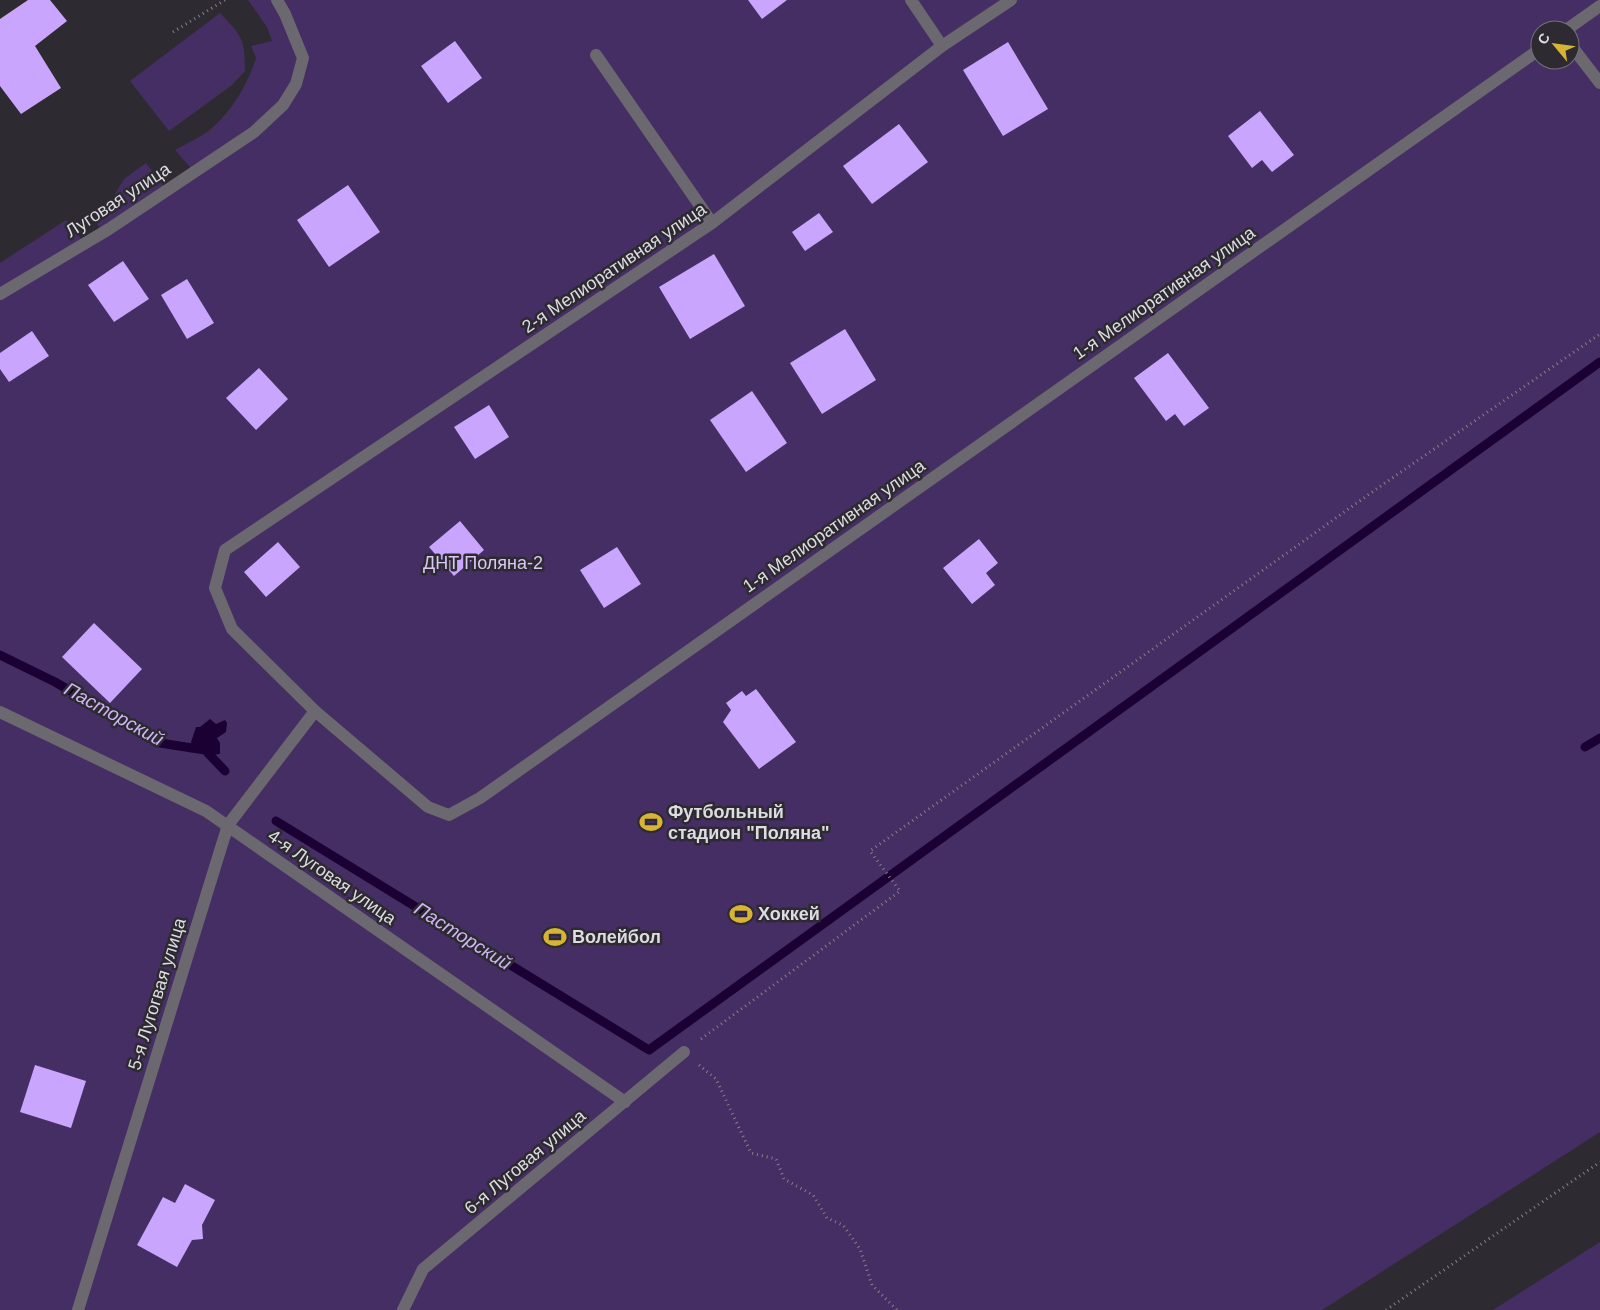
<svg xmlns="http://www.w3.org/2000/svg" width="1600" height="1310" font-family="Arial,sans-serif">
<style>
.green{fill:#452e63;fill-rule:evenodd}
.water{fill:#1a0033}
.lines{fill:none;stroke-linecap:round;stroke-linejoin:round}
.stream{stroke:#1a0033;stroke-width:9}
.building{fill:#c9a5fd}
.path{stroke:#848287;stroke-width:3;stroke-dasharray:1 4;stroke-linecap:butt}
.minor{stroke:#6b6870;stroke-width:12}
.labels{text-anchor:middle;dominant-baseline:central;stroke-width:5;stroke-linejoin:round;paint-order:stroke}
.street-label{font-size:18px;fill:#dddce0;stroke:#2d2b31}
.park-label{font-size:18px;fill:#d9c8f4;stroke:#2d2b31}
.poi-label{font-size:18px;font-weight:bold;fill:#dddce0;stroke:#2d2b31;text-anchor:start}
.water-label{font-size:19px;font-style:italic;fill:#cfb5f6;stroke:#2d2b31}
</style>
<rect width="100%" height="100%" fill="#2d2b31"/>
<g class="green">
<path d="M248,0h1352v1132l-278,178h-1322v-1047l66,-43 22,27 17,-12 -14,-19 18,-12 15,-25 22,-16 22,29 27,-19 -20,-23c12,-7 27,-13 37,-22 21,-18 36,-45 44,-70l-5,-12 21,-5 -5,-14zM1540,30h30v30h-30z"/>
<path d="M220,13c21,22 25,25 25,58l-13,14 -63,46 -39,-50z"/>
<path d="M1600,1241v69h-107l107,-68z"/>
</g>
<path class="water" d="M210,719l6,5 9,-4 2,3 -1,9 -9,6 3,5v11l-9,1 -16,-4 -4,-9 5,-15h4z"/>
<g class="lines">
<g class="stream">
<path d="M0,655l55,27 105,61 45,7 20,21"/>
<path d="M1585,747l15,-9"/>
<path d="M276,821l373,229 951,-688"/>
</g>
</g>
<g class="building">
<path d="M28,0h22l17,21 -32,25 26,42 -40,26 -21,-28v-67z"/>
<path d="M748,0h39l-25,19z"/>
<path d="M455,41l27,37 -34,25 -27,-37z"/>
<path d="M1008,42l40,67 -45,27 -40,-66z"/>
<path d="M1260,111l34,44 -22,17 -10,-12 -10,8 -24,-32z"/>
<path d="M899,124l29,38 -56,42 -29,-38z"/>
<path d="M348,185l32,47 -51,35 -32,-47z"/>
<path d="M819,213l14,19 -28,19 -13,-19z"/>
<path d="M714,254l31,52 -55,33 -31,-52z"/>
<path d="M123,261l26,38 -35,23 -26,-37z"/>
<path d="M187,279l27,44 -27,16 -26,-44z"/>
<path d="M845,329l31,51 -54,34 -32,-51z"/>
<path d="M32,331l17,25 -40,26 -9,-13v-16z"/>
<path d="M1168,353l41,55 -25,18 -9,-12 -9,7 -32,-43z"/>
<path d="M259,368l29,31 -32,31 -30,-32z"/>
<path d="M752,391l35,52 -41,29 -36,-52z"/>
<path d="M489,405l20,32 -34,22 -21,-32z"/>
<path d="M460,521l24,29 -30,26 -25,-29z"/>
<path d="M979,539l19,24 -12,10 9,12 -23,19 -29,-36z"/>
<path d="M278,542l22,25 -34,30 -22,-25z"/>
<path d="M617,547l24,37 -37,24 -24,-38z"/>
<path d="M94,623l48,46 -32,34 -48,-46z"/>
<path d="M756,689l40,53 -37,27 -36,-47 8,-12 -5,-7 16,-12 4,5z"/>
<path d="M35,1065l51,16 -15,47 -51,-16z"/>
<path d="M185,1184l30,16 -13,25 1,14 -11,1 -15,27 -40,-22 26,-48 12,6z"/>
</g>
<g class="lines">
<g class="path">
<path d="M173,32l52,-32"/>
<path d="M701,1039l199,-148 -30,-40 505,-361 225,-156"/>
<path d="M699,1065l17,14 35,74 25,6 8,20 29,16 14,23 16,7 17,24 12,36 25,25"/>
<path d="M1386,1310l214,-148"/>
</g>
<g class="minor">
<path d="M911,0l31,46"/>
<path d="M1011,0l-69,46 -230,177 -487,327 -10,38 17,41 83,82 113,96 21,8 31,-17 1060,-749"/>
<path d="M1566,30l34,-24"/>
<path d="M1570,44l30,39"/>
<path d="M596,55l116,168"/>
<path d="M0,294l109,-65 145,-97 29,-27 13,-21 7,-26 -18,-44 -8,-14"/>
<path d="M0,712l206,99 419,291"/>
<path d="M78,1310l150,-485 87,-114"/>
<path d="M403,1310l20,-41 261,-217"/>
</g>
</g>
<defs>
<symbol id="stadium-bare" viewBox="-9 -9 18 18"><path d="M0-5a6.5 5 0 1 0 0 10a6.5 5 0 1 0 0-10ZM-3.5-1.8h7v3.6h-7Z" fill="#d8b434" stroke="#2d2b31" stroke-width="2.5" paint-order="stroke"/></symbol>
</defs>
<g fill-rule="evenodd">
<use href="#stadium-bare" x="635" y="806" width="32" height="32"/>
<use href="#stadium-bare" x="725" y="898" width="32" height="32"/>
<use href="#stadium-bare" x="539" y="921" width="32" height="32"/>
</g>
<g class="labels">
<g class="street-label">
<text transform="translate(118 200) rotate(-33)">Луговая улица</text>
<text transform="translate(614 268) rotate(-34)">2-я Мелиоративная улица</text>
<text transform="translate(1164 293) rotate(-35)">1-я Мелиоративная улица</text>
<text transform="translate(834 526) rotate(-35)">1-я Мелиоративная улица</text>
<text transform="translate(332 877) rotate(35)">4-я Луговая улица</text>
<text transform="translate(157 994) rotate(-73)">5-я Лугогвая улица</text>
<text transform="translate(525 1162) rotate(-40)">6-я Луговая улица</text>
</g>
<g class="park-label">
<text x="483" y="563">ДНТ Поляна-2</text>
</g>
<g class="poi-label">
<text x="668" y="812">Футбольный<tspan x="668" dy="21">стадион "Поляна"</tspan></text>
<text x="758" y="914">Хоккей</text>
<text x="572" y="937">Волейбол</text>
</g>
<g class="water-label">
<text transform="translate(114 714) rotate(29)">Пасторский</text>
<text transform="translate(463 936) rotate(32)">Пасторский</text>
</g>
</g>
<g transform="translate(1555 45) rotate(299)"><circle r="24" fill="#2d2b31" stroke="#737277"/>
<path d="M0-4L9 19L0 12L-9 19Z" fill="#d8b434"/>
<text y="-8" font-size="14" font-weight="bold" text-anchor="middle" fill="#dddce0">С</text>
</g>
</svg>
